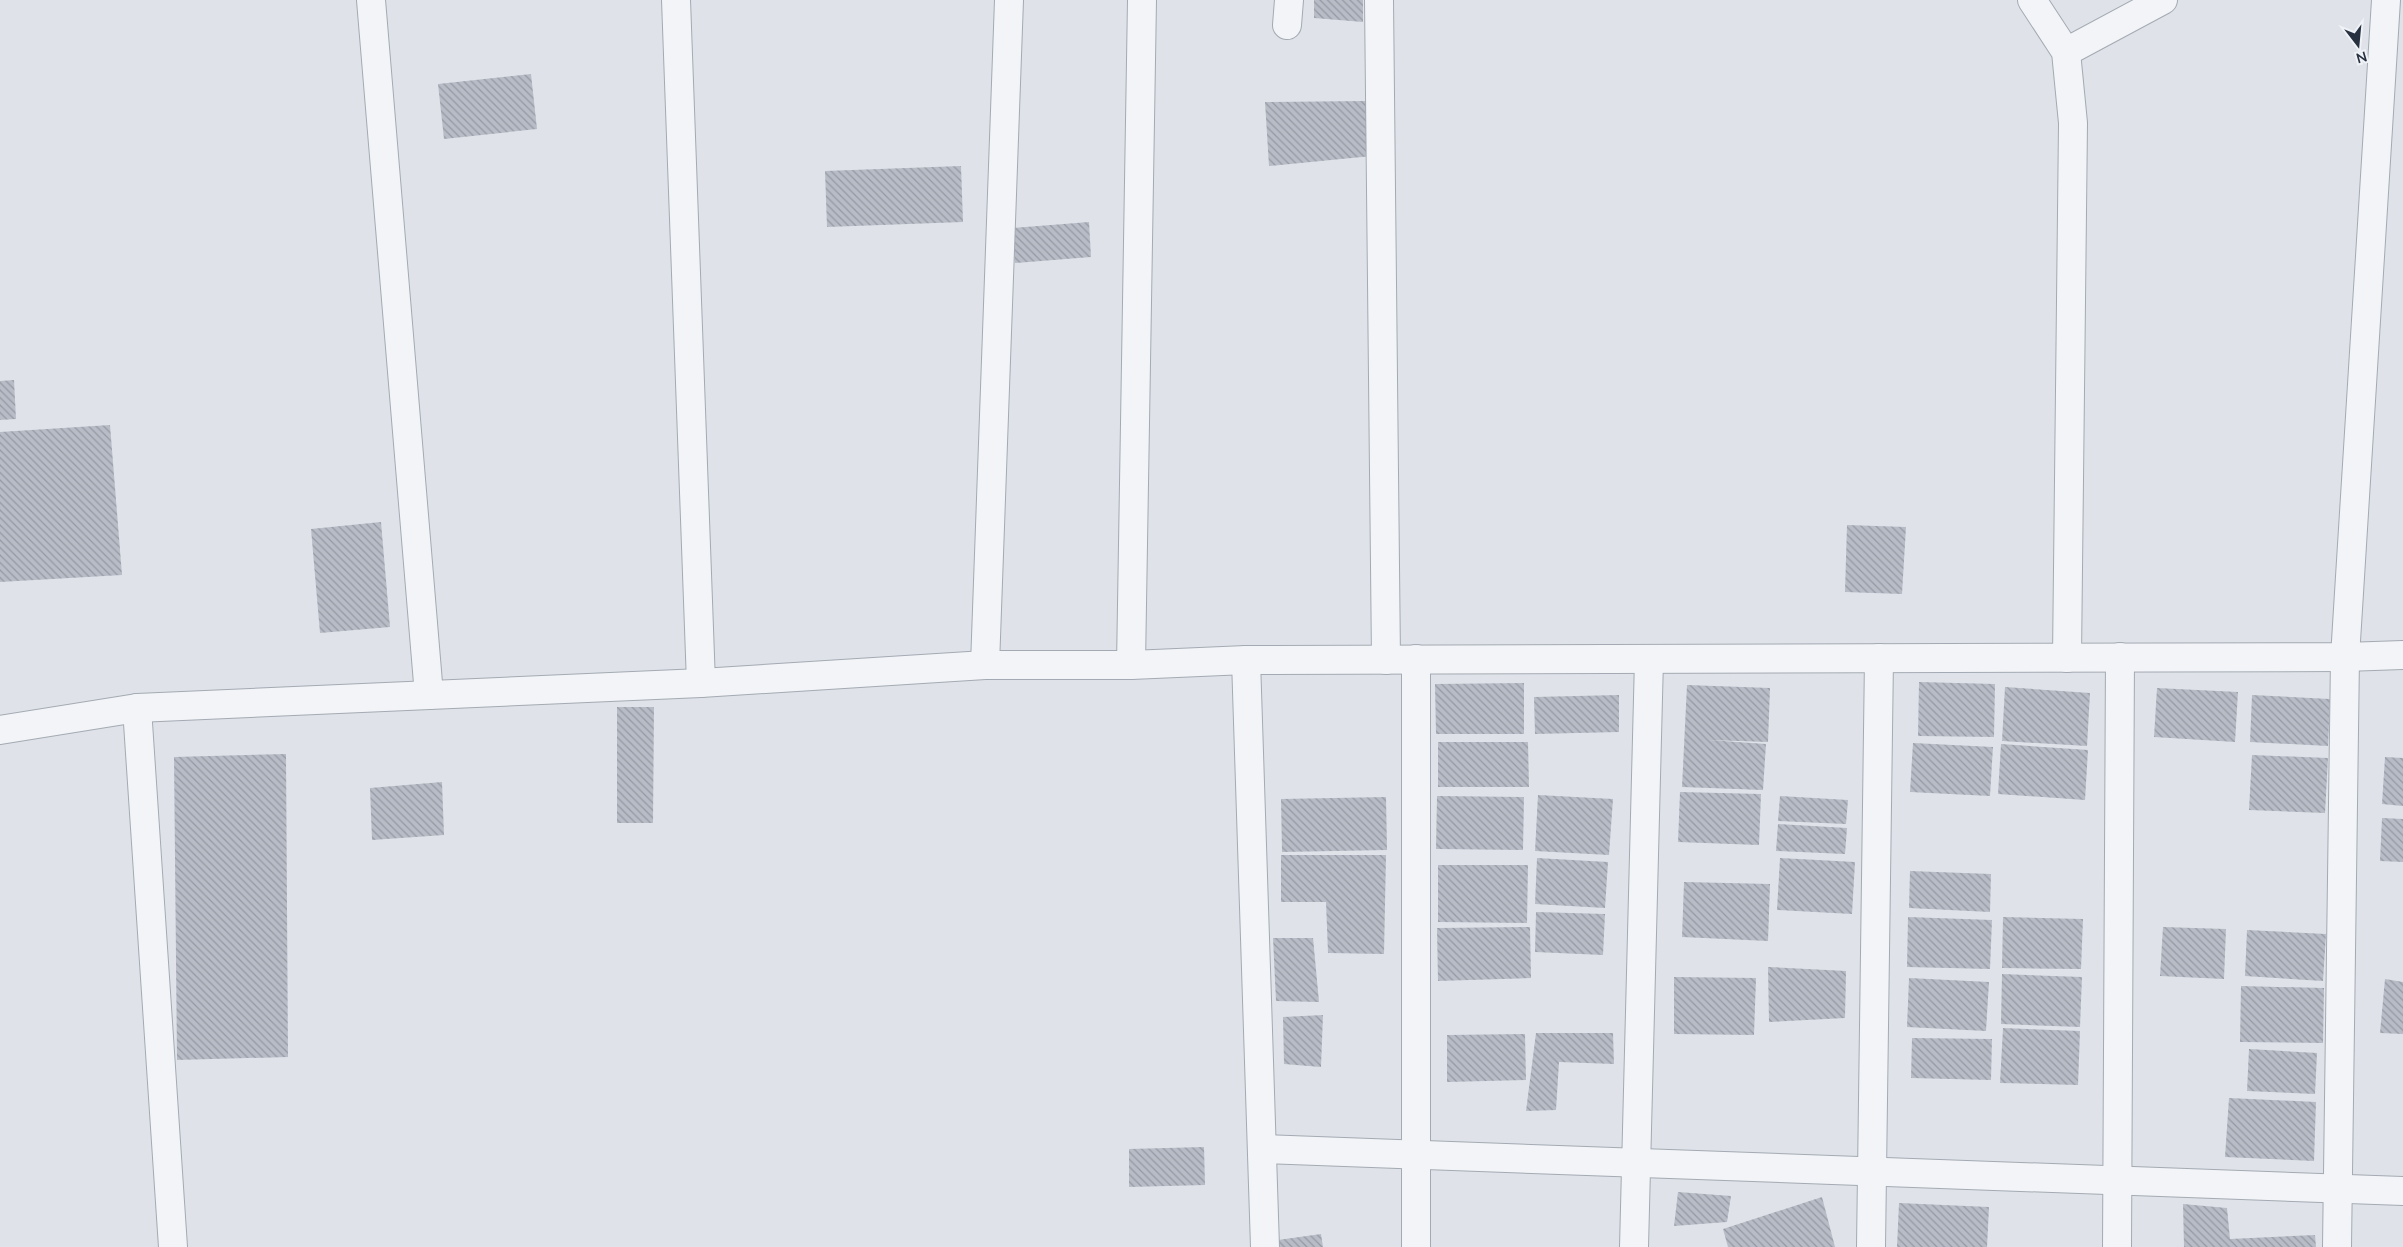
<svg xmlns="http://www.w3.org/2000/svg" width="2403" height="1247" font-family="'Nunito Sans',sans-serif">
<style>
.building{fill:url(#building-back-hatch)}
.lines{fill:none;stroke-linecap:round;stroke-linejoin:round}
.minor-casing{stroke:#a4aab3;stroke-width:30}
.minor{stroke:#f2f4f7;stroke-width:28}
</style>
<defs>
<pattern id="building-back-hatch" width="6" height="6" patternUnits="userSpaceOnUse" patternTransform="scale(1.25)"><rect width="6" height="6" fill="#b7bcc6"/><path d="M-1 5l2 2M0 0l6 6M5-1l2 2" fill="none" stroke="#9599a2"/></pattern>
</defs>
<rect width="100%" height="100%" fill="#dfe3e9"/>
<g class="building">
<path d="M1314,0h49v22l-49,-4z"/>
<path d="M531,74l6,55 -93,10 -6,-55z"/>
<path d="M1367,101l5,55 -103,10 -4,-64z"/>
<path d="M961,166l2,56 -136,5 -2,-56z"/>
<path d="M1089,222l2,35 -76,6 -3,-35z"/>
<path d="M14,380l2,39 -16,1v-39z"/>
<path d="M110,425l12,150 -122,7v-150z"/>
<path d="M381,522l9,105 -70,6 -9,-104z"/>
<path d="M1847,525l59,2 -4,67 -57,-2z"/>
<path d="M1919,682l76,2 -1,53 -76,-1z"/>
<path d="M1524,683v51h-88l-1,-50z"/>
<path d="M1687,685l83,3 -2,54 -60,-2 58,4 -3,46 -81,-3z"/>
<path d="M2005,687l85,6 -3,53 -85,-5z"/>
<path d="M2157,688l81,4 -3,50 -81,-5z"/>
<path d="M1619,695v37l-84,2 -1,-37z"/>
<path d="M2252,695l78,4 -2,47 -78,-4z"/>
<path d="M617,707h37l-1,116h-36z"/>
<path d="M1438,742h90l1,45h-91z"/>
<path d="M1913,743l80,4 -3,49 -80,-4z"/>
<path d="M2001,744l87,6 -3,50 -87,-6z"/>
<path d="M286,754l2,303 -111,3 -3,-303z"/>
<path d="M2252,755l76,3 -3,55 -76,-3z"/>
<path d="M2385,757l18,1v48l-21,-2z"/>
<path d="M442,782l2,53 -72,5 -2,-52z"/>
<path d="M1680,792l81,2 -2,51 -81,-3z"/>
<path d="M1538,795l75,4 -4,56 -74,-4z"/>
<path d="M1437,796l87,1 -1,53 -87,-1z"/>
<path d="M1780,796l68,4 -2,24 -68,-3z"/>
<path d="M1386,797l1,53 -105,2 -1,-53z"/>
<path d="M2382,818l21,1v43l-23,-1z"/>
<path d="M1778,824l69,4 -2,26 -69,-3z"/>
<path d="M1281,855h105l-2,99 -56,-1 -2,-51h-45z"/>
<path d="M1537,858l71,4 -3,46 -70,-4z"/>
<path d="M1780,858l75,4 -3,52 -75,-4z"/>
<path d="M1438,865h90l-1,58 -89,-1z"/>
<path d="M1910,871l81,3 -1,38 -81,-4z"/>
<path d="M1684,882l86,2 -2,57 -86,-4z"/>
<path d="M1536,912l69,2 -2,41 -68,-3z"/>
<path d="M1908,917l84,3 -2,49 -83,-2z"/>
<path d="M2003,917l80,2 -2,50 -79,-1z"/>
<path d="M1530,927l1,51 -93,3 -1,-53z"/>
<path d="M2163,927l63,2 -2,50 -64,-3z"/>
<path d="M2247,930l79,4 -3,47 -78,-5z"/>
<path d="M1273,938h40l6,64 -43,-1z"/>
<path d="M1768,967l78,4 -1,47 -76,4z"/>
<path d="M2002,974l80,3 -2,50 -79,-3z"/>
<path d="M1674,977l82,1 -2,57 -80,-1z"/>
<path d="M1909,978l80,4 -3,49 -79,-4z"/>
<path d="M2385,979l18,3v52l-23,-1z"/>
<path d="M2241,986l83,2 -1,55 -83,-1z"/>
<path d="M1323,1015l-2,52 -37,-3 -1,-47z"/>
<path d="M2003,1028l77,3 -2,54 -78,-2z"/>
<path d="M1536,1033h77l1,31 -55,-2 -3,48 -30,1z"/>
<path d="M1525,1034l1,46 -79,2v-47z"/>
<path d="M1912,1038l80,1 -1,41 -80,-2z"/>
<path d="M2249,1049l68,4 -2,41 -68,-3z"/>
<path d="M2229,1098l87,4 -2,59 -89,-4z"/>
<path d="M1204,1147l1,38 -76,2v-38z"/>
<path d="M1678,1192l53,4 -4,26 -53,4z"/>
<path d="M1822,1197l13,50h-107l-5,-18z"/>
<path d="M1899,1203l90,4 -2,40h-90z"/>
<path d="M2183,1204l44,4 3,31 85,-4 1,12h-132z"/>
<path d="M1321,1234l2,13h-43l-2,-7z"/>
</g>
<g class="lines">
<defs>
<g id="minor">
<path d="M371,0l58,695"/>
<path d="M676,0l25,683"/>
<path d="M1379,0l7,660"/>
<path d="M2032,0l34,52 7,71 -6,535"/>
<path d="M1287,25l2,-25"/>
<path d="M2066,52l97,-52"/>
<path d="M1416,659v588"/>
<path d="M1246,660l19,587"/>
<path d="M985,665l24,-665"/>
<path d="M1131,665l11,-665"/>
<path d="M137,708l36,539"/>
<path d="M0,730l137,-22 564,-25 284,-18h146l115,-5 1099,-3 58,-2"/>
<path d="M1262,1149l1141,42"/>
<path d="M1634,1247l15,-588"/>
<path d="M1871,1247l8,-589"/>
<path d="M2117,1247l3,-590"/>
<path d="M2337,1247l8,-590 41,-657"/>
</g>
</defs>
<use href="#minor" class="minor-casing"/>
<use href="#minor" class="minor"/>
</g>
<g transform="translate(2358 45) rotate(164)" stroke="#eff2f6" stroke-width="4" paint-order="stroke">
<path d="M0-4L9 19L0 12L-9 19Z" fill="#283140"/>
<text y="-8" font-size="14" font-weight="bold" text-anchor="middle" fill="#283140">N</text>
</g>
</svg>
